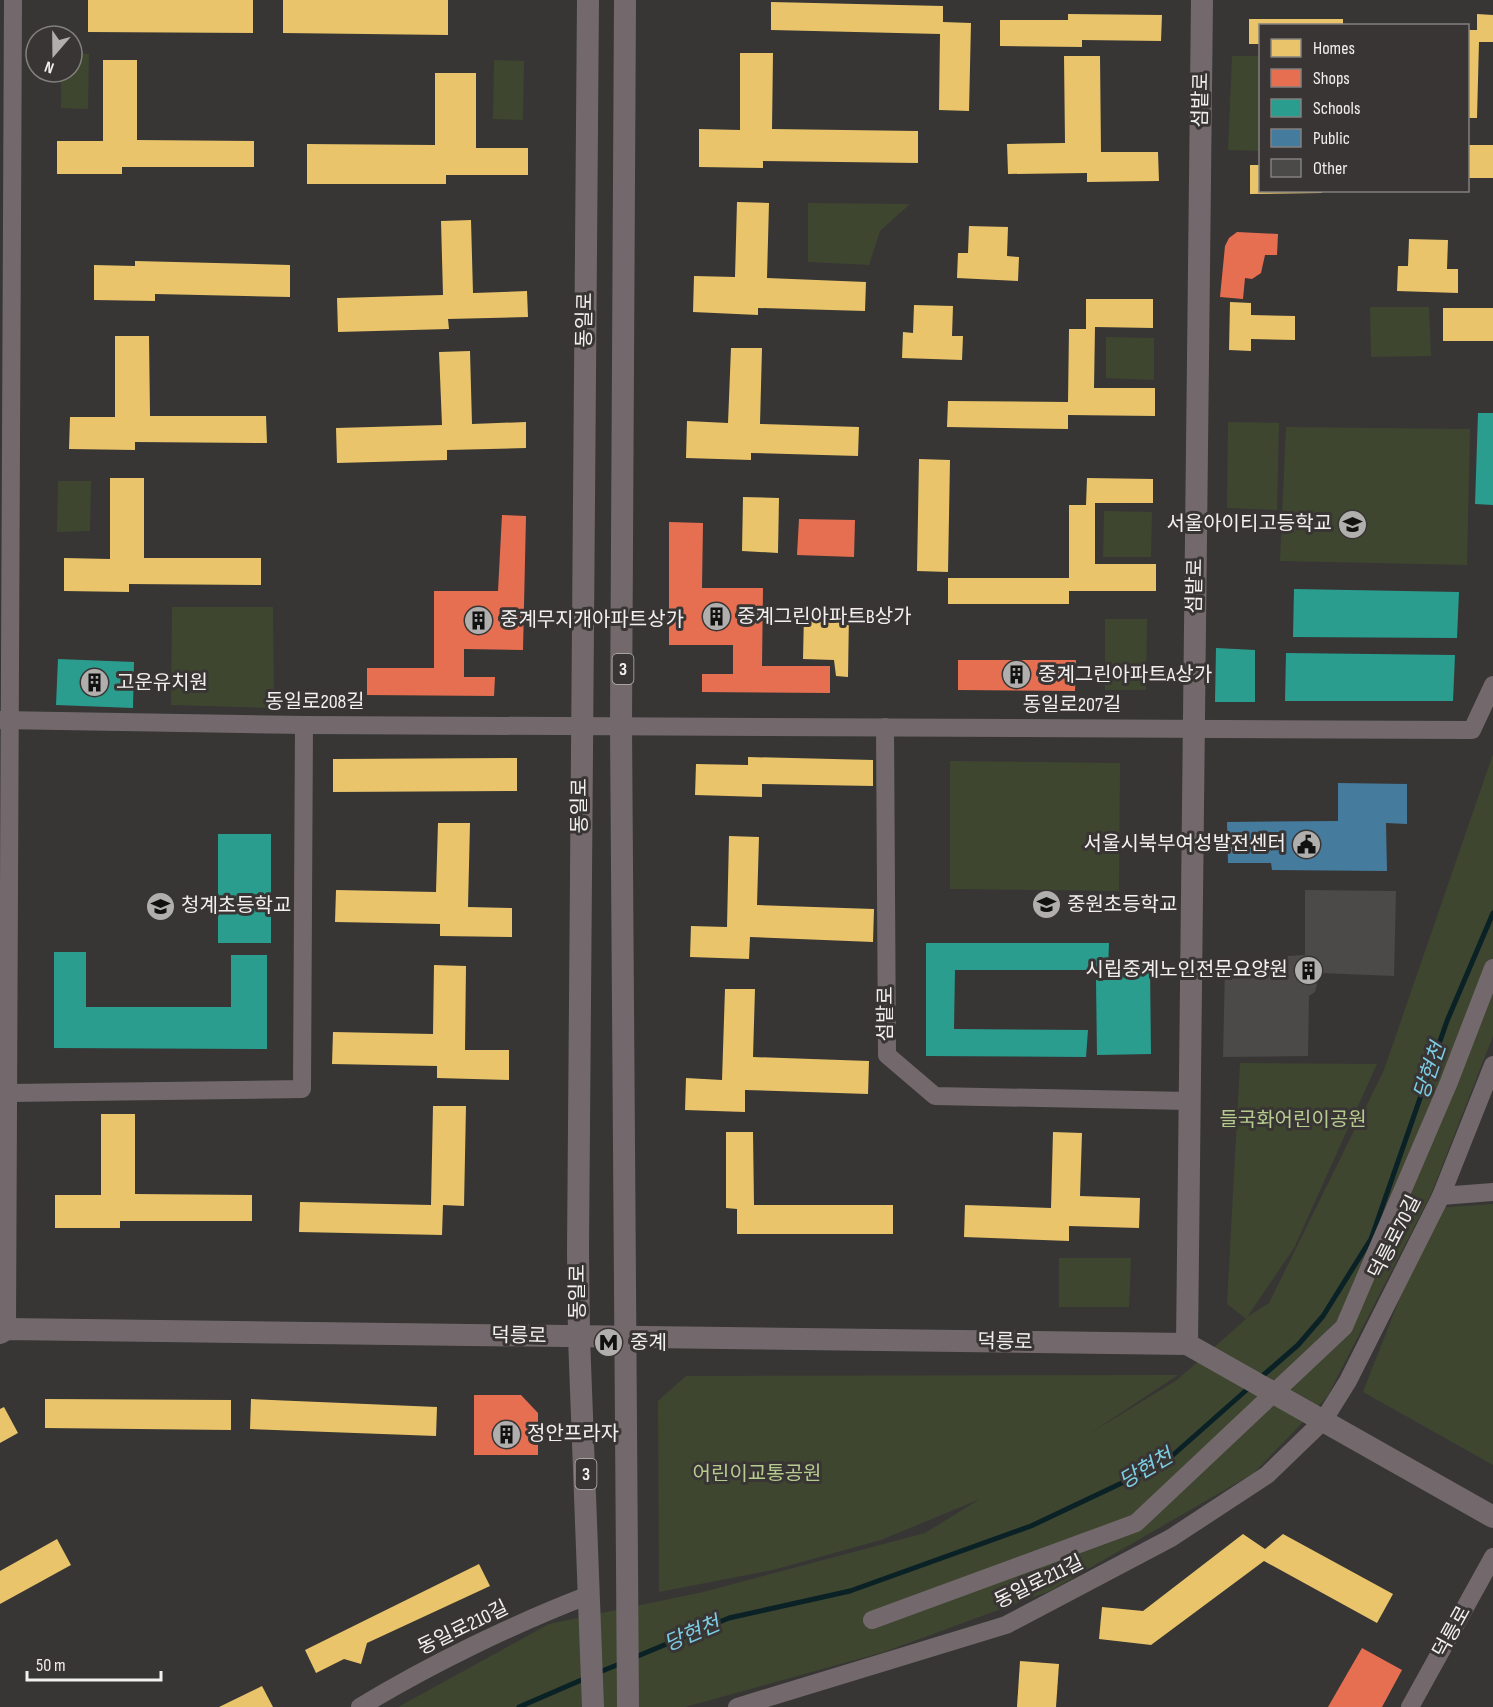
<svg xmlns="http://www.w3.org/2000/svg" width="1493" height="1707" font-family="'Sofia Sans Condensed','Noto Sans KR',sans-serif">
<style>
.green{fill:#3e4630}
.homes{fill:#e9c46a}
.shops{fill:#e76f51}
.schools{fill:#2a9d8f}
.public{fill:#457b9d}
.lines{fill:none;stroke-linecap:round;stroke-linejoin:round}
.stream{stroke:#0a2126;stroke-width:5}
.building{fill:#4b4a49}
.minor{stroke:#73696c;stroke-width:18}
.major{stroke:#73696c;stroke-width:22}
.labels{text-anchor:middle;dominant-baseline:central;stroke-width:6;stroke-linejoin:round;paint-order:stroke}
.shield{fill:#383534;stroke:#bab8b7;stroke-width:1.5}
.shield-label{font-size:18px;font-weight:bold;fill:#f2f0ef}
.street-label{font-size:20px;fill:#f2f0ef;stroke:#383534}
.poi-label{font-size:20px;fill:#f2f0ef;stroke:#383534;text-anchor:start}
.park-label{font-size:20px;fill:#b6cc8e;stroke:#383534}
.water-label{font-size:21px;font-style:italic;fill:#7ccee4;stroke:#383534}
</style>
<rect width="100%" height="100%" fill="#373635"/>
<g class="green">
<path d="M72,53l17,1 -1,55 -27,-1v-36h11z"/>
<path d="M1232,56h28v95l-32,-1z"/>
<path d="M494,60l30,1 -1,59 -30,-1z"/>
<path d="M808,203l102,1 -30,27 -11,34 -61,-3z"/>
<path d="M1370,307h59l2,49 -60,1z"/>
<path d="M1106,337l48,1v42l-48,-2z"/>
<path d="M1228,422l51,1 -2,87 -50,-2z"/>
<path d="M1286,427l184,2 -3,136 -187,-4z"/>
<path d="M58,481h33l-1,50 -33,1z"/>
<path d="M1104,511l48,1 -1,45h-48z"/>
<path d="M172,607h101l1,101 -103,-3z"/>
<path d="M1105,619h42l-1,71h-41z"/>
<path d="M1493,754v282l-61,156 -105,205 -73,76 -204,118 -166,61 -199,55h-287l151,-83 154,-32 222,-59 55,-34 -99,41 -108,30 -114,22 -1,-191 28,-25 492,-1 -89,59 88,-54 69,-61 -19,-15 13,-241 137,1 -83,184 -47,69 22,-14 115,-233z"/>
<path d="M950,761l170,2 -1,128 -169,-2z"/>
<path d="M1493,1204v261l-130,-73 72,-184z"/>
<path d="M1059,1258h72l-2,49h-70z"/>
</g>
<g class="homes">
<path d="M88,0h165v33l-165,-1z"/>
<path d="M283,0h165v35l-165,-2z"/>
<path d="M771,2l172,4v16l28,1 -2,88 -30,-1 1,-76 -169,-4z"/>
<path d="M1068,14l94,1 -1,26 -79,-1v7l-82,-1v-26h68z"/>
<path d="M1477,14l16,1v27h-14l-2,76h-9v-88h9z"/>
<path d="M1249,19h94v7h-83v18h-11z"/>
<path d="M740,53h33l-1,76 146,2v32l-155,-2v7l-64,-1v-38l41,1z"/>
<path d="M1064,56h36l1,96h57l1,29 -72,1v-9l-79,1 -1,-30 58,-1z"/>
<path d="M103,60h34v80l117,1v26h-132v7h-65v-33h46z"/>
<path d="M435,73h41v75h52v27h-82v9h-139v-40l128,1z"/>
<rect x="1468" y="145" width="25" height="33"/>
<path d="M1250,165h10v25h62v3l-72,1z"/>
<path d="M737,202l32,1 -2,75 99,4 -1,29 -107,-3v7l-65,-3 1,-36 41,1z"/>
<path d="M471,220l2,73 54,-2 1,26 -80,2 1,10 -111,3 -1,-34 106,-3 -2,-74z"/>
<path d="M969,226l39,1 -1,29 12,1 -1,24 -61,-3 1,-25h10z"/>
<path d="M1409,239l39,1 -1,29h11v24l-61,-2 1,-25h10z"/>
<path d="M135,261l155,4v32l-135,-3v7l-61,-1v-35l41,1z"/>
<path d="M1086,299h67v29l-58,-1 -1,61h61v28l-87,-1v14l-121,-2 1,-26 120,1 1,-73h17z"/>
<path d="M1230,302l21,1v12l44,1v24l-44,-1v12l-22,-1z"/>
<path d="M914,305l39,1 -1,30h11l-1,24 -60,-2 1,-26 10,1z"/>
<rect x="1443" y="308" width="50" height="33"/>
<path d="M115,336h34l1,80h116l1,27 -132,-1v8l-66,-1 1,-32h45z"/>
<path d="M731,348h31l-2,76 99,3 -1,29 -107,-3v7l-65,-2 1,-37 41,2z"/>
<path d="M470,351l2,73 54,-2v26l-79,2v10l-110,3 -1,-35 106,-3 -3,-73z"/>
<path d="M919,459l31,1 -2,112 -31,-1z"/>
<path d="M110,478h34v80h117v27l-132,-1v8l-65,-1v-33l46,1z"/>
<path d="M1087,478l66,1v24h-58v61h61v27h-87v13h-121v-26h121v-73h17z"/>
<path d="M743,497l36,1 -1,55 -36,-2z"/>
<path d="M804,613h45l-1,64 -12,-1 -2,-16 -31,-1z"/>
<path d="M748,757l125,3v26l-111,-2v13l-67,-2 1,-31 52,1z"/>
<path d="M517,758v33l-184,1v-33z"/>
<path d="M438,823h32l-2,84 44,1v29l-72,-1v-12l-105,-2 1,-32 100,2z"/>
<path d="M729,836l30,1 -2,68 117,4 -1,33 -123,-5 -1,22 -59,-2 1,-31 36,1z"/>
<path d="M434,965l32,1 -1,84h44v30l-72,-2v-12l-105,-2 1,-32 100,2z"/>
<path d="M725,989h30l-2,68 116,4 -1,33 -123,-4v22l-60,-2 1,-32 36,2z"/>
<path d="M433,1106h33l-2,100 -21,-1 -1,30 -143,-3 1,-30 131,3z"/>
<path d="M101,1114h34v80l117,1v26h-132v7h-65v-33h46z"/>
<path d="M726,1132h27l1,73h139v29h-156v-25l-11,-1z"/>
<path d="M1053,1132l29,1 -2,63 60,2 -1,30 -70,-2v15l-105,-4 1,-32 86,3z"/>
<path d="M45,1399l186,1v30l-186,-2z"/>
<path d="M251,1399l186,8 -1,29 -186,-7z"/>
<path d="M4,1407l14,26 -18,10v-34z"/>
<path d="M1243,1534l22,15 18,-15 110,60 -16,29 -113,-62 -113,84 -52,-6 3,-32 41,4z"/>
<path d="M57,1539l14,26 -71,39v-33z"/>
<path d="M479,1564l11,22 -123,57 -6,21 -17,-5 -28,14 -11,-23z"/>
<path d="M1020,1661l39,3 -3,43h-39z"/>
<path d="M262,1686l11,21h-54z"/>
</g>
<g class="shops">
<path d="M1237,232l41,2 -1,21h-12l-4,18 -9,6 -7,-1 -2,21 -23,-2 5,-51 4,-8z"/>
<path d="M502,515l24,1 -3,134 -59,-1v28h31l-1,19 -127,-1v-27h67v-77h64z"/>
<path d="M799,519l56,1 -1,37 -57,-2z"/>
<path d="M669,522l34,1 -1,65h61l-1,78h68v27l-128,-1v-18h31v-29h-64z"/>
<path d="M958,660h118l-1,31 -117,-1z"/>
<path d="M474,1395h47l17,18v42h-64z"/>
<path d="M1362,1648l40,22 -20,37h-54z"/>
</g>
<g class="schools">
<path d="M1478,413h15v92l-18,-1z"/>
<path d="M1294,589l165,3 -2,46 -164,-1z"/>
<path d="M1216,648l39,2v52h-40z"/>
<path d="M1286,653l169,2 -2,46h-168z"/>
<path d="M58,659l76,3 -1,46 -77,-3z"/>
<rect x="218" y="834" width="53" height="109"/>
<path d="M926,943h183l-1,27h-153l-1,59 134,1 -2,27 -160,-1z"/>
<path d="M54,952h32v55h145v-52h36v94l-213,-1z"/>
<path d="M1112,966h38l1,88 -54,1 -1,-75h15z"/>
</g>
<path class="public" d="M1338,783l69,1v40l-21,-1 1,48 -115,-1 -1,-7h-43l-1,-41 111,-1z"/>
<g class="lines">
<g class="stream">
<path d="M1260,1378l38,-33 25,-29 48,-77 76,-218 46,-108"/>
<path d="M633,1658l96,-40 121,-27 181,-65 133,-63 87,-77"/>
<path d="M597,1673l25,-10"/>
<path d="M519,1707l67,-29"/>
</g>
</g>
<path class="building" d="M1305,890l91,1 -2,85 -74,-3 -5,19 -6,4 -1,60 -85,1 2,-90 58,-1 5,-10 17,-1z"/>
<g class="lines">
<g class="minor">
<path d="M0,720l304,5 1168,5 21,-45"/>
<path d="M885,727l2,328 48,41 254,5"/>
<path d="M9,1093l293,-4 2,-364"/>
<path d="M1441,1196l52,-4"/>
<path d="M7,1329l6,-1329"/>
<path d="M872,1620l264,-97 208,-196 105,-245 44,-114"/>
<path d="M360,1707c69,-42 153,-83 229,-112"/>
<path d="M737,1707l269,-82 165,-87 96,-63 56,-54 25,-40 93,-185 52,-131"/>
<path d="M1410,1707l83,-150"/>
</g>
<g class="major">
<path d="M588,0l-10,1251 1,86 14,370"/>
<path d="M625,0l-4,725 7,982"/>
<path d="M0,1333l7,-4 1180,15 306,173"/>
<path d="M1187,1344l15,-1344"/>
</g>
</g>
<defs>
<symbol id="school-disc" viewBox="-11 -11 22 22"><circle r="9.5" fill="#b1afae" stroke="#383534"/><path d="M0-5L7-2L0 1L-7-2ZM-4 1L0 2.5L4 1V4Q0 6-4 4Z" fill="#111"/></symbol>
<symbol id="building-disc" viewBox="-11 -11 22 22"><circle r="9.5" fill="#b1afae" stroke="#383534"/><path d="M-4-6H4V6H1V3H-1V6H-4ZM-2.5-4.3h1.7v1.8h-1.7ZM.8-4.3h1.7v1.8H.8ZM-2.5-1h1.7V.8h-1.7ZM.8-1h1.7V.8H.8Z" fill="#111"/></symbol>
<symbol id="civic-disc" viewBox="-11 -11 22 22"><circle r="9.5" fill="#b1afae" stroke="#383534"/><path d="M-.6-6.5H3V-4.5H.6V-3L4-1V1h2V6H-6V1h2V-1L-.6-3ZM-1.2 2.5V6h2.4V2.5Z" fill="#111"/></symbol>
<symbol id="metro-disc" viewBox="-11 -11 22 22"><circle r="9.5" fill="#b1afae" stroke="#383534"/><path d="M-5.5 5V-5H-3L0 0L3-5H5.5V5H3V-.5L0 4L-3-.5V5Z" fill="#111"/></symbol>
</defs>
<g fill-rule="evenodd">
<use href="#school-disc" x="1336" y="508" width="33" height="33"/>
<use href="#building-disc" x="700" y="600" width="33" height="33"/>
<use href="#building-disc" x="462" y="604" width="33" height="33"/>
<use href="#building-disc" x="1000" y="658" width="33" height="33"/>
<use href="#building-disc" x="78" y="666" width="33" height="33"/>
<use href="#civic-disc" x="1290" y="828" width="33" height="33"/>
<use href="#school-disc" x="1030" y="888" width="33" height="33"/>
<use href="#school-disc" x="144" y="890" width="33" height="33"/>
<use href="#building-disc" x="1292" y="954" width="33" height="33"/>
<use href="#metro-disc" x="592" y="1326" width="33" height="33"/>
<use href="#building-disc" x="490" y="1418" width="33" height="33"/>
</g>
<g class="labels">
<g class="shield">
<rect x="612.5" y="654" width="21" height="30" rx="4.5"/>
<rect x="575.5" y="1459" width="21" height="30" rx="4.5"/>
</g>
<g class="shield-label">
<text x="623" y="669">3</text>
<text x="586" y="1474">3</text>
</g>
<g class="street-label">
<text transform="translate(1201 100) rotate(-89)">섬밭로</text>
<text transform="translate(585 320) rotate(-89)">동일로</text>
<text transform="translate(1195 586) rotate(-89)">섬밭로</text>
<text x="315" y="702">동일로208길</text>
<text x="1072" y="705">동일로207길</text>
<text transform="translate(580 806) rotate(-90)">동일로</text>
<text transform="translate(886 1014) rotate(-90)">섬밭로</text>
<text transform="translate(1395 1237) rotate(-63)">덕릉로70길</text>
<text transform="translate(578 1292) rotate(-90)">동일로</text>
<text transform="translate(519 1336) rotate(1)">덕릉로</text>
<text transform="translate(1005 1342) rotate(1)">덕릉로</text>
<text transform="translate(1039 1582) rotate(-26)">동일로211길</text>
<text transform="translate(463 1628) rotate(-26)">동일로210길</text>
<text transform="translate(1452 1632) rotate(-61)">덕릉로</text>
</g>
<g class="poi-label">
<text x="1332" y="524" text-anchor="end">서울아이티고등학교</text>
<text x="737" y="617">중계그린아파트B상가</text>
<text x="500" y="620">중계무지개아파트상가</text>
<text x="1038" y="675">중계그린아파트A상가</text>
<text x="116" y="683">고운유치원</text>
<text x="1286" y="844" text-anchor="end">서울시북부여성발전센터</text>
<text x="1067" y="905">중원초등학교</text>
<text x="181" y="906">청계초등학교</text>
<text x="1288" y="970" text-anchor="end">시립중계노인전문요양원</text>
<text x="630" y="1343">중계</text>
<text x="527" y="1434">정안프라자</text>
</g>
<g class="park-label">
<text x="1293" y="1120">들국화어린이공원</text>
<text x="757" y="1474">어린이교통공원</text>
</g>
<g class="water-label">
<text transform="translate(1430 1071) rotate(-71)">당현천</text>
<text transform="translate(1146 1469) rotate(-30)">당현천</text>
<text transform="translate(692 1634) rotate(-23)">당현천</text>
</g>
</g>
<rect x="1259" y="24" width="210" height="168" fill="#383534" stroke="#82807f" stroke-width="1.5"/>
<rect x="1271" y="39" width="30" height="18" fill="#e9c46a" stroke="#82807f" stroke-width="1.5"/>
<text x="1313" y="54" font-size="18" fill="#f2f0ef">Homes</text>
<rect x="1271" y="69" width="30" height="18" fill="#e76f51" stroke="#82807f" stroke-width="1.5"/>
<text x="1313" y="84" font-size="18" fill="#f2f0ef">Shops</text>
<rect x="1271" y="99" width="30" height="18" fill="#2a9d8f" stroke="#82807f" stroke-width="1.5"/>
<text x="1313" y="114" font-size="18" fill="#f2f0ef">Schools</text>
<rect x="1271" y="129" width="30" height="18" fill="#457b9d" stroke="#82807f" stroke-width="1.5"/>
<text x="1313" y="144" font-size="18" fill="#f2f0ef">Public</text>
<rect x="1271" y="159" width="30" height="18" fill="#4b4a49" stroke="#82807f" stroke-width="1.5"/>
<text x="1313" y="174" font-size="18" fill="#f2f0ef">Other</text>
<g transform="translate(54 54) rotate(200)"><circle r="28" fill="#383534" stroke="#82807f" stroke-width="1.5"/>
<path d="M0-4.5L10 22L0 15L-10 22Z" fill="#b1afae"/>
<text y="-9" font-size="16" font-weight="bold" text-anchor="middle" fill="#f2f0ef">N</text>
</g>
<path d="M27 1671v9h134v-9" fill="none" stroke="#f2f0ef" stroke-width="3"/>
<text x="36" y="1671" font-size="18" fill="#f2f0ef" stroke="#383534" stroke-width="4.5" paint-order="stroke">50 m</text>
</svg>
